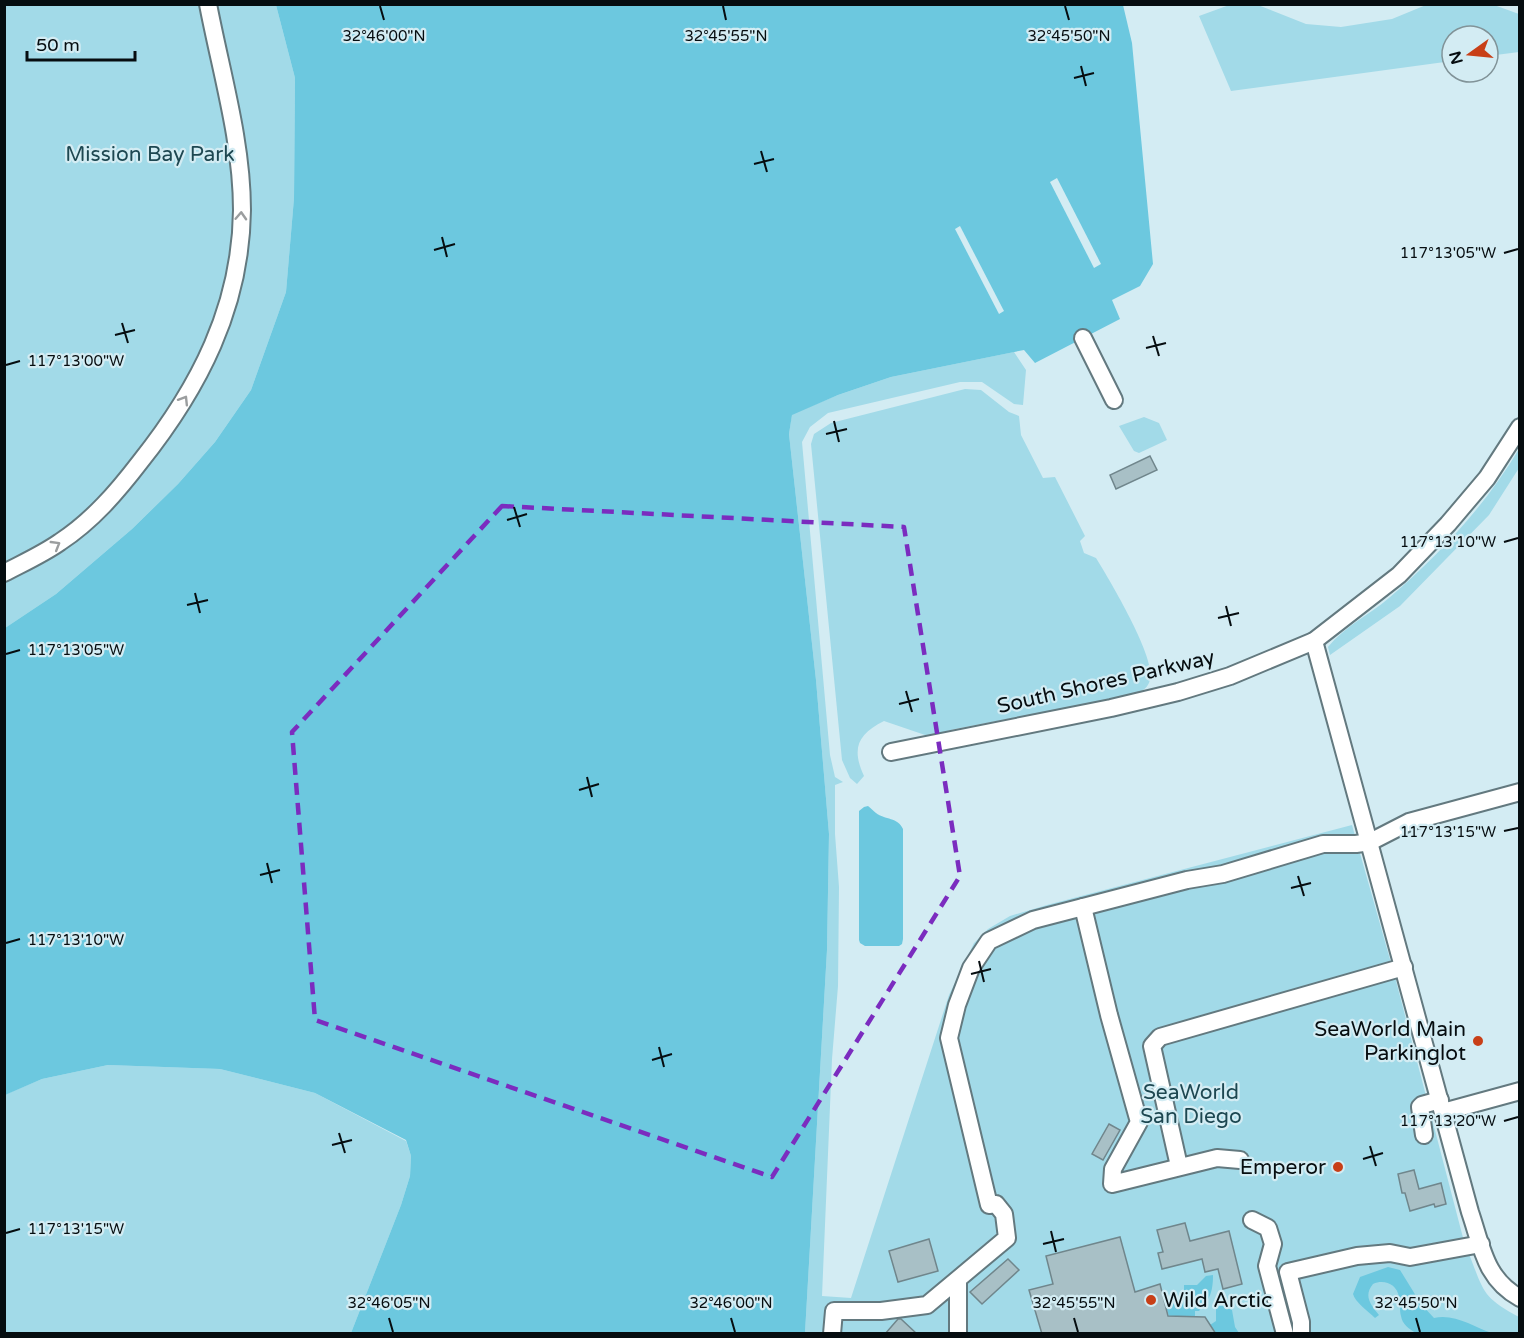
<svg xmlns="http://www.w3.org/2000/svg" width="1524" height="1338" font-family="'Varela Round',sans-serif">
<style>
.green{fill:#a2dae8}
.water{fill:#6cc8df}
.pier{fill:#d3ecf3}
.building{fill:#a8c0c6;stroke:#70868c;stroke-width:1.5}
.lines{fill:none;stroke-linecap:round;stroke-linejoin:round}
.minor-casing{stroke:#63797f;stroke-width:20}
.minor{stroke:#fff;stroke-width:16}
.oneway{stroke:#9b9e9f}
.marked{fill:none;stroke:#7b2cbf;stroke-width:4.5;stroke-dasharray:12 8;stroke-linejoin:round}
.ticks{fill:none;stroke:#060d10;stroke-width:2}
.poi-dot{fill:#c83f17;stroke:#d3ecf3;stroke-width:2}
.labels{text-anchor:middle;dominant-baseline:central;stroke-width:4.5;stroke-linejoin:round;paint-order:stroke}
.park-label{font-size:21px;fill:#1d4751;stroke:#d3ecf3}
.street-label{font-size:21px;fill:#060d10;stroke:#d3ecf3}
.poi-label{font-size:21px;fill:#060d10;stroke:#d3ecf3;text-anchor:end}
.ticks-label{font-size:15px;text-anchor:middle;fill:#060d10;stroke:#d3ecf3;stroke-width:4.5;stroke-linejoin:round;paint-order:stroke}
</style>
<rect width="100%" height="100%" fill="#d3ecf3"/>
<g class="green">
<path d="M1232,4l26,1 48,19 35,3 51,-8 34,-14h68l25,9v38l-31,4v-20h-36v25l-221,30 -32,-75z"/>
<path d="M4,5h272l19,73 -1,120 -8,94 -35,98 -36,52 -37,42 -46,45 -76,65 -51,34z"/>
<path d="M1014,352l12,18 -3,35 -9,-1 -32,-22h-22l-132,31 -18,14 -8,15 28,313 5,22 8,5 -8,3v49l4,53 -1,99 -6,73 -10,237 29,2 98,-303 25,-52 14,-14 22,-13 37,-11 305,-80 43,152 72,276 2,1c15,38 13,43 50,63v16h-714l22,-383 2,-116 -13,-154 -27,-246 3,-20 46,-19 53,-18z"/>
<path d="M965,389l16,1 28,22 10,4 2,19 22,43 12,-1 30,59 -5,5 4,12 12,5c13,21 61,101 54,122 -3,11 -12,13 -21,16l-174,33 -27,7 -44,-15c-26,13 -33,27 -20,55l-7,8 -7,-6 -8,-18 -31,-316 3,-10 17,-11z"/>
<path d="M1144,417l15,6 8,17 -28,13 -5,-2 -15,-25z"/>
<path d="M1519,449v19l-30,47 -89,91 -70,49 -2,-8c17,-21 41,-32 61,-49 51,-44 96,-92 130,-149z"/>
<path d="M108,1065l112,4 95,24 91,48 5,15 -1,20 -9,29 -50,128h-346l-1,-238 38,-16z"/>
</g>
<g class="water">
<path d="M276,5h847l9,38 21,221 -13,22 -28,14 8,19 -85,44 -11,-13 -133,27 -53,18 -46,20 -3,19 27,246 13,154 -2,116 -22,383h-454l50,-128 9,-29 1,-20 -5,-16 -91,-47 -95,-24 -112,-4 -66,14 -37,16v-467l51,-34 76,-65 46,-45 37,-42 36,-52 35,-98 8,-94 1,-120z"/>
<path d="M868,806c3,2 5,5 8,7 9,7 22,4 27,16v110l-1,5 -3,2h-34l-5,-3 -1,-3v-129l5,-4z"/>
<path d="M1388,1267l12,3 21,34 13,14c20,-5 40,9 58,15h-76c-7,-4 -14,-9 -15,-17 -2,-6 0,-13 -2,-19 -2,-13 -15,-18 -26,-13 -10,12 -2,21 6,31l-4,3c-7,-7 -20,-16 -22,-24l7,-17z"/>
<path d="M1213,1275c0,17 -3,24 -14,36h-4v6l-26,-1 -2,-7 6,-4v-10l5,2 6,-4v-8h13l9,-9z"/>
<path d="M1216,1306h8l8,4 3,17 4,6h-23l-6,-8 6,-4z"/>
</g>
<g class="pier">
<path d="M1057,178l44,86 -7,4 -44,-86z"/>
<path d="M960,226l44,85 -5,3 -44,-85z"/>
</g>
<g class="building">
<path d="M1150,456l7,14 -41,19 -6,-14z"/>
<path d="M1109,1124l11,6 -17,30 -11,-6z"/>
<path d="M1414,1170l5,19 22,-6 5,21 -11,3 -1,-3 -24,7 -5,-18h-3l-4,-19z"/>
<path d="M1185,1223l5,18 39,-10 13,53 -19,5 -5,-20 -13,3 -3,-13 -40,10 -4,-16 5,-1 -6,-22z"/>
<path d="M1120,1237l15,55 25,-8 8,32 37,1 11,17h-174l-13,-44 24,-6 -7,-28z"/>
<path d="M929,1239l9,32 -40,11 -9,-31z"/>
<path d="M1008,1259l11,11 -37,34 -12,-12z"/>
<path d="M898,1319h3l16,15h-32z"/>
</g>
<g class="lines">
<defs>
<g id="minor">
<path d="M1083,338l31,62"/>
<path d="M4,573c19,-10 39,-19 56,-31 32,-21 57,-50 80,-80 59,-74 101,-155 102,-252 0,-69 -21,-138 -34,-206"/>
<path d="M1314,641l156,571c12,35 15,67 50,86"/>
<path d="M891,752l220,-44 67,-16 52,-16 84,-35 85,-66 49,-51 39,-46 33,-51"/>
<path d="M1083,907l26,108 30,107 -26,47 -1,15 105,-26 23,2"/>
<path d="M1443,1112l77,-21"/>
<path d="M1424,1135l-4,-28 2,-2 18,-5"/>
<path d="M1179,1166l-27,-120 8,-9 244,-70"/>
<path d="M1252,1220l16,8 5,16 -6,22 18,68"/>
<path d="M832,1334l2,-23h47l46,-6 80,-67 -3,-24 -8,-10 -7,1 -40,-167 8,-33 14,-37 18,-27 44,-21 154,-40 36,-6 100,-30h33l14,-2 39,-20 111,-30"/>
<path d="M958,1334v-54"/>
<path d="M1301,1334v-12l-13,-50 69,-16 33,-3 20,4 71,-13"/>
</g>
</defs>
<use href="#minor" class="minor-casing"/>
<use href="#minor" class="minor"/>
</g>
<defs><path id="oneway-chevron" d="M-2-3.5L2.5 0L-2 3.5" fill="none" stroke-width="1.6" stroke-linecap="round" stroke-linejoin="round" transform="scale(1.5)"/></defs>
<g class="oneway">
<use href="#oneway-chevron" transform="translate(241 216) rotate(-87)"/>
<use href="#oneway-chevron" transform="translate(184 400) rotate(-58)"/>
<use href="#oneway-chevron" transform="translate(56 545) rotate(-31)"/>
</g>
<path class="marked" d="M502,506l402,21 56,349 -188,301 -457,-157 -23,-288z"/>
<path class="ticks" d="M380,6l4,14M723,6l3,14M1065,6l4,14M1081,66l5,20M1074,78l20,-5M761,151l6,21M754,164l20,-5M442,237l5,20M434,250l21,-6M1504,253l14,-4M122,323l6,20M115,335l20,-5M1153,336l6,20M1146,348l20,-5M6,365l14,-4M834,421l5,21M826,434l21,-5M514,507l6,20M507,520l20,-6M1504,542l14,-4M195,593l5,20M187,605l21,-5M1226,606l5,20M1218,618l21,-5M6,654l14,-4M906,691l6,21M899,704l20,-5M587,777l5,20M579,790l20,-6M1504,831l14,-3M267,863l5,20M260,875l20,-5M1298,876l6,20M1291,888l20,-5M6,943l14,-4M979,961l5,21M971,974l20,-5M659,1047l5,20M652,1060l20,-6M1504,1121l14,-4M339,1133l6,20M332,1145l20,-5M1370,1146l6,20M1363,1159l20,-6M1051,1231l5,21M6,1233l14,-4M1043,1244l21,-5M389,1318l4,14M731,1318l4,14M1074,1318l4,14M1416,1318l4,14"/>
<g class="poi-dot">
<circle cx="1478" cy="1041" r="6"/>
<circle cx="1338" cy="1167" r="6"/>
<circle cx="1151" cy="1300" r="6"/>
</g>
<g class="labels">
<g class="park-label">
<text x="150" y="154">Mission Bay Park</text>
<text x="1191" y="1092">SeaWorld<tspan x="1191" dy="24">San Diego</tspan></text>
</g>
<g class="street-label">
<text transform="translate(1106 682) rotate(-13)">South Shores Parkway</text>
</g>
<g class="poi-label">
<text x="1466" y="1029">SeaWorld Main<tspan x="1466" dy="24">Parkinglot</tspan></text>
<text x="1326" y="1167">Emperor</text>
<text x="1163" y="1300" text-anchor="start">Wild Arctic</text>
</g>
</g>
<g class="ticks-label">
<text x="384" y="41">32°46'00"N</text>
<text x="726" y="41">32°45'55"N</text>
<text x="1069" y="41">32°45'50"N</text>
<text x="1448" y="258">117°13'05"W</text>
<text x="76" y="366">117°13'00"W</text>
<text x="1448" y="547">117°13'10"W</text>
<text x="76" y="655">117°13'05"W</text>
<text x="1448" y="837">117°13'15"W</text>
<text x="76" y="945">117°13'10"W</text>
<text x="1448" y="1126">117°13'20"W</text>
<text x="76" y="1234">117°13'15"W</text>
<text x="389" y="1308">32°46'05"N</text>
<text x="731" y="1308">32°46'00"N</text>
<text x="1074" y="1308">32°45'55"N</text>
<text x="1416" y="1308">32°45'50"N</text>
</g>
<rect width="1524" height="1338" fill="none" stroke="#060d10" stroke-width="12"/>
<g transform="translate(1470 54) rotate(255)"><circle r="28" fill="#d3ecf3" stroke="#819398" stroke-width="1.5"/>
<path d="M0-4.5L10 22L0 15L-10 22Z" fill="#c83f17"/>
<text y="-9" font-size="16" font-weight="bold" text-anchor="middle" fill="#060d10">N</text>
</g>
<path d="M27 51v9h108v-9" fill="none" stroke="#060d10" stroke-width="3"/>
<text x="36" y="51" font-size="18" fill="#060d10" stroke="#d3ecf3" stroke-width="4.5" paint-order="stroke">50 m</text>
</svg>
